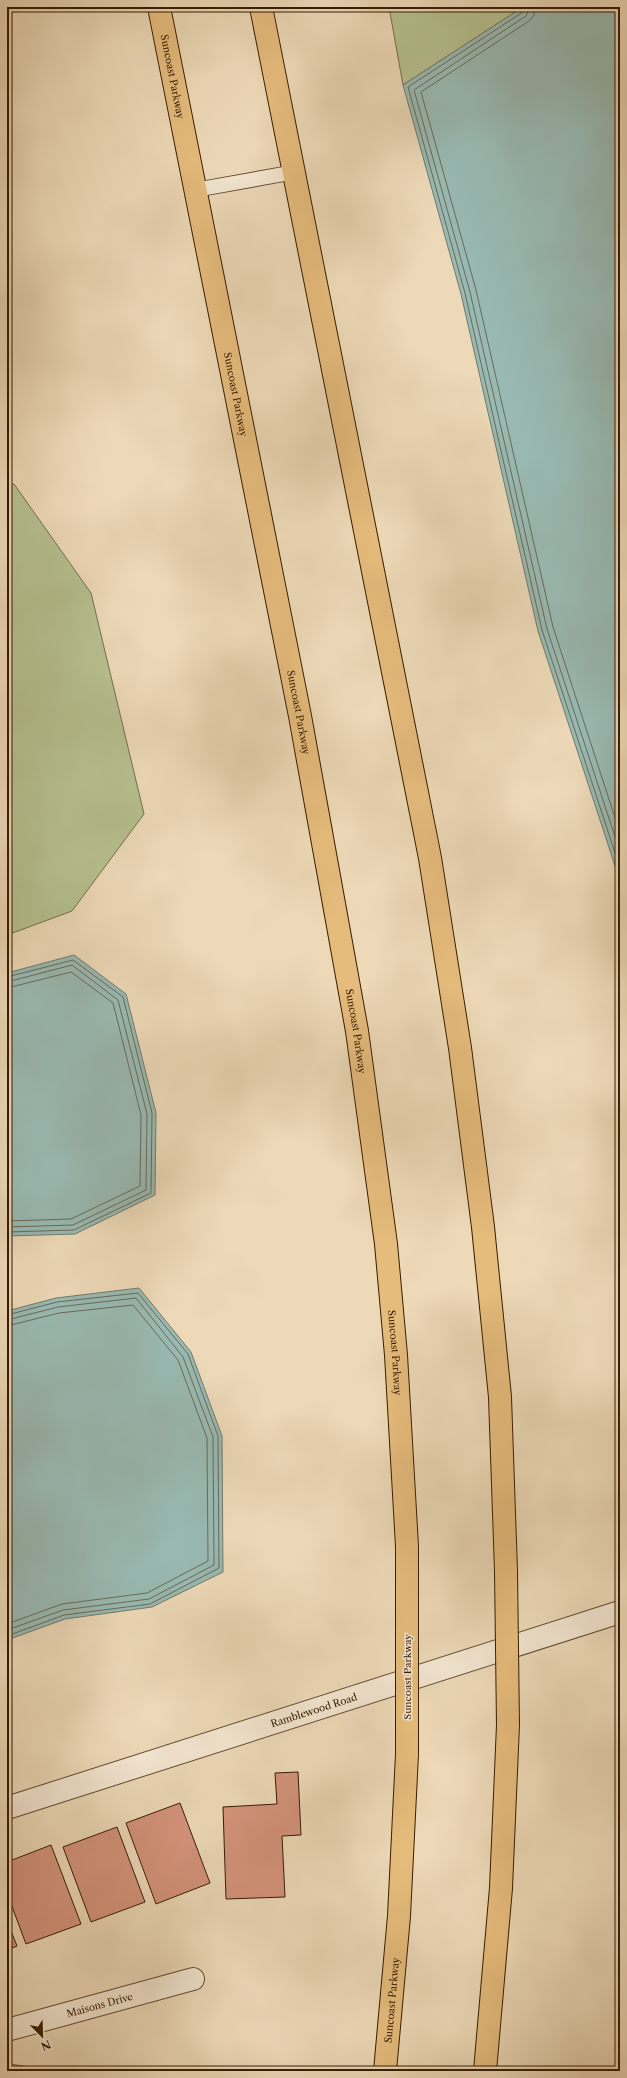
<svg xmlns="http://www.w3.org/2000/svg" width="627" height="2078" font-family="'Libre Caslon Text',serif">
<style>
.green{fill:#b6c090;stroke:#766e48}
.water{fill:#99bab3;stroke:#717a6c}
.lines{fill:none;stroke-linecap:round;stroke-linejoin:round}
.shore{stroke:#676a5a;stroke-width:1}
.building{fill:#d4937b;stroke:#351b01}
.service-casing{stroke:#634a2f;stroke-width:16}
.minor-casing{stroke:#634a2f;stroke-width:24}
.motorway-casing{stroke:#351b01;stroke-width:24}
.service{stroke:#f3e6d1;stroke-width:14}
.minor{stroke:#f3e6d1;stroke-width:22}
.motorway{stroke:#e6bc7c;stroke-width:22}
.motorway-bridge-casing{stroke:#351b01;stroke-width:24;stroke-linecap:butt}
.motorway-bridge{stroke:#e6bc7c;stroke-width:22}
.labels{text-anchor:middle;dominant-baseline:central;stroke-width:3;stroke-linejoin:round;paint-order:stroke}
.street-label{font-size:10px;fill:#351b01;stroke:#f3e6d1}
</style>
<rect width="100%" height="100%" fill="#edd9b8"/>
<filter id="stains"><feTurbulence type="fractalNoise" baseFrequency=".005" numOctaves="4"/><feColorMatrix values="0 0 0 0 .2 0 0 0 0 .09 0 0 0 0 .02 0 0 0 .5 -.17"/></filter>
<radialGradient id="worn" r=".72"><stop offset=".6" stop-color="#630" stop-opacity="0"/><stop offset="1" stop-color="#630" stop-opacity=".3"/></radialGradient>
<g class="green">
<path d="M389,7h134l-120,78z"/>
<path d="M14,484l77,109 53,221 -72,97 -65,24v-450z"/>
<path d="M11,2064l42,7h-46v-5z"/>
</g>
<g class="water">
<path d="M523,7h97v874l-82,-250 -77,-337 -58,-209z"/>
<path d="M74,955l52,39 30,119 -1,82 -80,39 -68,2v-263z"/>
<path d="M139,1288l52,64 31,84 1,136 -71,35 -87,12 -58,21v-329l49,-13z"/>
</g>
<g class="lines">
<g class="shore">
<path d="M525,7l-2,5 -115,75 57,206 77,337 78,238"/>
<path d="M530,7l-4,9 -112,74 56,202 77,337 73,223"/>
<path d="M536,7l-2,8 -5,6 -108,71 55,198 77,337 67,206"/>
<path d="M7,977l66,-17 50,37 29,116 -1,80 -77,37 -67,2"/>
<path d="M7,982l65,-17 46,35 29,114 -1,76 -73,35 -66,2"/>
<path d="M7,988l64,-16 42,31 28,112 -1,71 -69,33 -64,2"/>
<path d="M7,1315l50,-13 81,-9 50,61 30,82 1,132 -69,36 -86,11 -57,21"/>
<path d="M7,1320l51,-13 78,-9 47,59 30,80 1,128 -65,34 -86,11 -56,20"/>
<path d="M7,1326l52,-13 74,-8 45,55 29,78 1,123 -61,32 -85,11 -55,20"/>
</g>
</g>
<g class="building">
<path d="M298,1772l3,63 -19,1 3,61 -59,2 -3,-92 54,-3 -2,-31z"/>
<path d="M180,1803l30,80 -54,21 -30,-81z"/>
<path d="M117,1827l28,75 -54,20 -28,-75z"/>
<path d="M51,1845l30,79 -55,20 -19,-51v-31z"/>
<path d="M7,1921l10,25 -10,4z"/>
</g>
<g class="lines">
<defs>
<path id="service" d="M195,190l100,-18"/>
<g id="minor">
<path id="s1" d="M7,1808l613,-196"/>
<path id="s2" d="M7,2030l186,-51"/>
</g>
<g id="motorway">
<path id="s3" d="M159,7l141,709 57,315 29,213 10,111 11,191v54"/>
<path d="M261,7l169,851 30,190 23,179 17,170 6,174"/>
<path id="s4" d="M385,2071l14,-155 8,-162"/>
<path d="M485,2071l16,-183 7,-163"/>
</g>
</defs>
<use href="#service" class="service-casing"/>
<use href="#minor" class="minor-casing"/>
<use href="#motorway" class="motorway-casing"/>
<use href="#service" class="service"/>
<use href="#minor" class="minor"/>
<use href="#motorway" class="motorway"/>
<defs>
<g id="motorway-bridge">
<path d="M506,1571l2,154"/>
<path d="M407,1754v-154"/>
</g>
</defs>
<use href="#motorway-bridge" class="motorway-bridge-casing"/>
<use href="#motorway-bridge" class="motorway-bridge"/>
</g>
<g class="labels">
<g class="street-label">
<text stroke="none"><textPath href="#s3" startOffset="71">Suncoast Parkway</textPath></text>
<text stroke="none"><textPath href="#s3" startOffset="395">Suncoast Parkway</textPath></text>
<text stroke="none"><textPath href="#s3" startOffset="719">Suncoast Parkway</textPath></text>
<text stroke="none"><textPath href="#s3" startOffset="1043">Suncoast Parkway</textPath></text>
<text stroke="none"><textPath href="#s3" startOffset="1367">Suncoast Parkway</textPath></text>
<text transform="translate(407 1677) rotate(-90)">Suncoast Parkway</text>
<text stroke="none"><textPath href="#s1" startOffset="322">Ramblewood Road</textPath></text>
<text stroke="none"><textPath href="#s4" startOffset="71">Suncoast Parkway</textPath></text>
<text stroke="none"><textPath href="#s2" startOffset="96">Maisons Drive</textPath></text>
</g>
</g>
<rect width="627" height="2078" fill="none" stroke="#edd9b8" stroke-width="24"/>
<rect x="8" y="8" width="611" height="2062" fill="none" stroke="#351b01" stroke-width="2"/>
<rect x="12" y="12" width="603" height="2054" fill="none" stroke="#351b01"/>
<g transform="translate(42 2036) rotate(157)" stroke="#f3e6d1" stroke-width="3" paint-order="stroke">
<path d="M0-3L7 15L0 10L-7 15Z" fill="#351b01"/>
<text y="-6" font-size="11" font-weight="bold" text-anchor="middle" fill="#351b01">N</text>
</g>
<rect width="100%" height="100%" filter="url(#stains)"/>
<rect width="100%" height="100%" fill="url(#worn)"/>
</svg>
